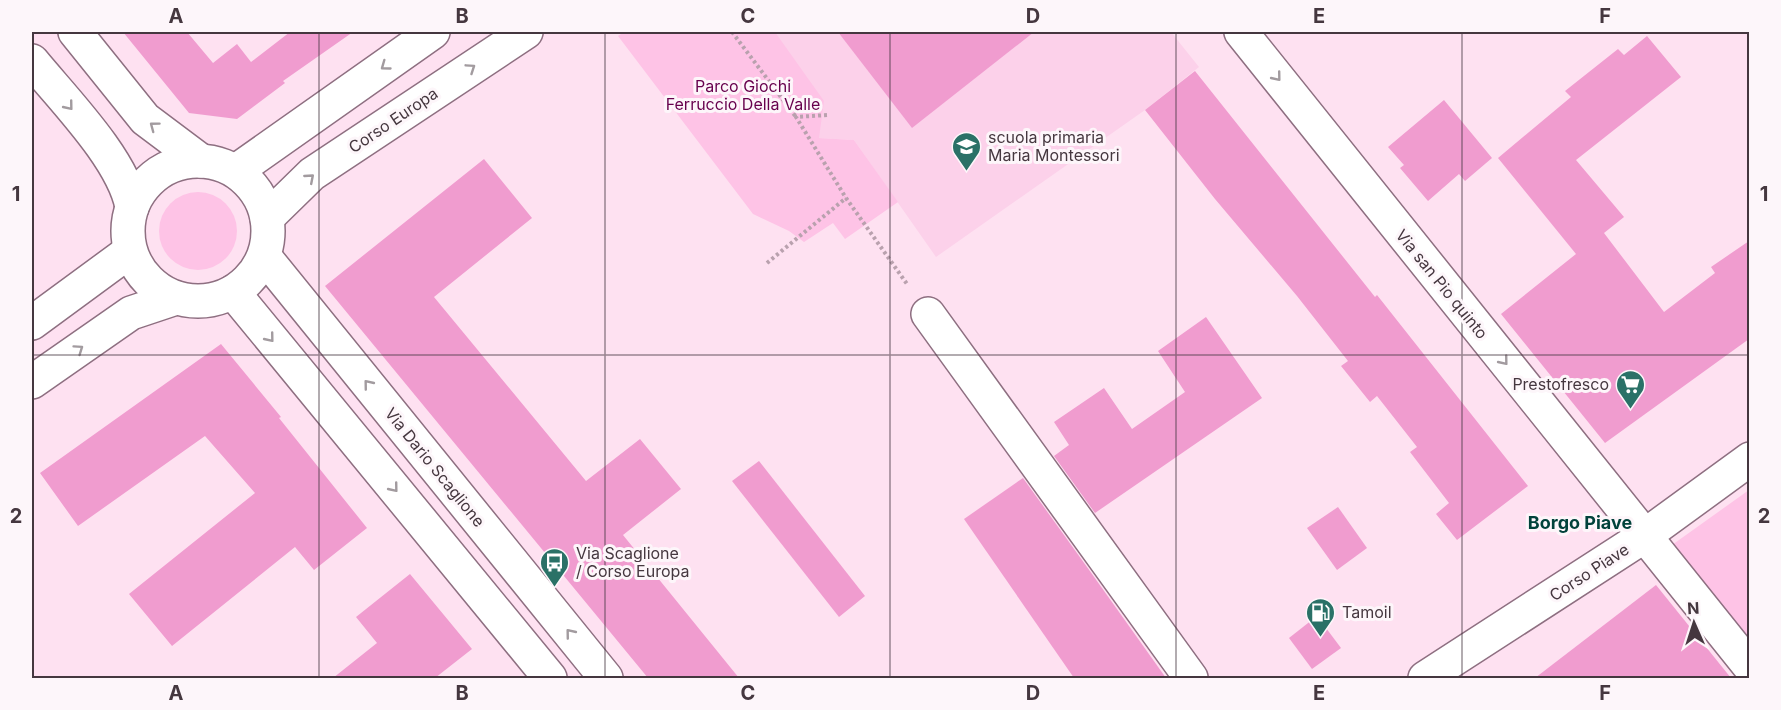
<svg xmlns="http://www.w3.org/2000/svg" width="1781" height="710" font-family="Inter,sans-serif">
<style>
.built{fill:#fcd1ea}
.green{fill:#fec3e6}
.building{fill:#f09ccf}
.lines{fill:none;stroke-linecap:round;stroke-linejoin:round}
.minor-casing{stroke:#8e6f81;stroke-width:36}
.major-casing{stroke:#8e6f81;stroke-width:36}
.path{stroke:#b9a1ae;stroke-width:4;stroke-dasharray:3 3;stroke-linecap:butt}
.minor{stroke:#fff;stroke-width:33}
.major{stroke:#fff;stroke-width:33}
.oneway{stroke:#a29b9f}
.grid{fill:none;stroke:#45373f;stroke-width:1.5;stroke-opacity:0.55}
.labels{text-anchor:middle;dominant-baseline:central;stroke-width:6;stroke-linejoin:round;paint-order:stroke}
.park-label{font-size:16px;fill:#67004d;stroke:#fdf6fa}
.street-label{font-size:16px;fill:#45373f;stroke:#fdf6fa}
.poi-label{font-size:16px;fill:#45373f;stroke:#fdf6fa;text-anchor:start}
.neighbourhood-label{font-size:18px;font-weight:bold;fill:#01423b;stroke:#fdf6fa}
.neatline{fill:none;stroke:#45373f;stroke-width:2}
.grid-label{font-size:20px;text-anchor:middle;font-weight:bold;fill:#45373f}
</style>
<rect width="100%" height="100%" fill="#fee1f1"/>
<path class="built" d="M775,32h396l28,35 -54,43 -209,147 -82,-117 -35,-2z"/>
<g class="green">
<path d="M624,32h151l49,69 -5,37 35,2 44,62 -53,37 -12,-16 -29,19 -15,-11 -36,-17 -135,-178z"/>
<circle cx="198" cy="231" r="39"/>
<path d="M1749,490v152l-77,-97z"/>
</g>
<g class="building">
<path d="M123,32h64l26,31 24,-19 14,18 39,-30h63l-70,49 2,2 -48,36 -48,-6z"/>
<path d="M838,32h196l-122,96z"/>
<path d="M1647,36l34,41 -105,83 48,57 -20,16 60,79 51,-39 -4,-6 38,-26v98l-144,104 -104,-129 75,-60 -78,-96 73,-61 -6,-6 53,-42 6,6z"/>
<path d="M1195,71l180,226 2,-2 151,191 -71,54 -21,-26 13,-11 -39,-51 7,-5 -40,-51 -7,6 -29,-36 7,-5 -51,-65 -82,-97 -70,-89z"/>
<path d="M1444,100l48,58 -27,23 -6,-7 -31,27 -28,-33 4,-3 -16,-18z"/>
<path d="M484,159l48,59 -98,79 152,184 54,-42 41,50 -58,46 116,143h-91l-323,-392z"/>
<path d="M1206,317l56,81 -167,115 -41,-57 15,-11 -15,-23 50,-34 28,41 53,-37 -27,-41z"/>
<path d="M221,344l60,73 -2,1 88,110 -53,42 -19,-23 -123,99 -43,-52 126,-101 -50,-57 -127,90 -38,-53z"/>
<path d="M759,461l106,135 -26,21 -107,-136z"/>
<path d="M1023,478l64,89 79,111h-92l-110,-159z"/>
<path d="M1338,507l29,41 -30,22 -30,-42z"/>
<path d="M410,574l62,75 -37,29h-102l44,-35 -21,-26z"/>
<path d="M1656,585l75,93h-196z"/>
<path d="M1317,616l24,32 -29,21 -23,-31z"/>
</g>
<g class="lines">
<defs>
<g id="minor">
<path d="M1241,32l509,635"/>
<path d="M264,256l342,422"/>
<path d="M233,292l317,386"/>
<path d="M928,314l263,364"/>
<path d="M1425,678l218,-141 107,-78"/>
</g>
<g id="major">
<path d="M75,32l70,87 56,42"/>
<path d="M32,61c31,38 91,98 100,146"/>
<circle cx="198" cy="231" r="70"/>
<path d="M236,171l197,-139"/>
<path d="M267,218l45,-44 214,-142"/>
<path d="M32,323l98,-72"/>
<path d="M32,382l99,-69 45,-15"/>
</g>
</defs>
<use href="#minor" class="minor-casing"/>
<use href="#major" class="major-casing"/>
<g class="path">
<path d="M732,32l64,85"/>
<path d="M827,115l-31,2 50,81 61,86"/>
<path d="M767,263l79,-65"/>
</g>
<use href="#minor" class="minor"/>
<use href="#major" class="major"/>
</g>
<defs><path id="oneway-chevron" d="M-2-3.5L2.5 0L-2 3.5" fill="none" stroke-width="1.6" stroke-linecap="round" stroke-linejoin="round" transform="scale(1.5)"/></defs>
<g class="oneway">
<use href="#oneway-chevron" transform="translate(385 66) rotate(144)"/>
<use href="#oneway-chevron" transform="translate(471 68) rotate(-34)"/>
<use href="#oneway-chevron" transform="translate(1277 77) rotate(51)"/>
<use href="#oneway-chevron" transform="translate(69 106) rotate(51)"/>
<use href="#oneway-chevron" transform="translate(154 126) rotate(-143)"/>
<use href="#oneway-chevron" transform="translate(310 178) rotate(-41)"/>
<use href="#oneway-chevron" transform="translate(270 338) rotate(51)"/>
<use href="#oneway-chevron" transform="translate(79 349) rotate(-35)"/>
<use href="#oneway-chevron" transform="translate(1504 361) rotate(51)"/>
<use href="#oneway-chevron" transform="translate(368 384) rotate(-129)"/>
<use href="#oneway-chevron" transform="translate(394 488) rotate(51)"/>
<use href="#oneway-chevron" transform="translate(570 633) rotate(-129)"/>
</g>
<path class="grid" d="M319,32v646M605,32v646M890,32v646M1176,32v646M1462,32v646M32,355h1718"/>
<defs>
<symbol id="school-pin" viewBox="-11 -11 22 30"><path d="M0 17L-7.5 6A9.5 9.5 0 1 1 7.5 6Z" fill="#2a7167" stroke="#fdf6fa"/><path d="M0-5L7-2L0 1L-7-2ZM-4 1L0 2.5L4 1V4Q0 6-4 4Z" fill="#fff"/></symbol>
<symbol id="supermarket-pin" viewBox="-11 -11 22 30"><path d="M0 17L-7.5 6A9.5 9.5 0 1 1 7.5 6Z" fill="#2a7167" stroke="#fdf6fa"/><path d="M-6-5.5h2.5l.6 2H6L4.5 2H-2.5L-4.4-4H-6ZM-1.5 3.2a1.3 1.3 0 1 0 .1 0ZM3 3.2a1.3 1.3 0 1 0 .1 0Z" fill="#fff"/></symbol>
<symbol id="bus-pin" viewBox="-11 -11 22 30"><path d="M0 17L-7.5 6A9.5 9.5 0 1 1 7.5 6Z" fill="#2a7167" stroke="#fdf6fa"/><path d="M-5-6H5V4H4V6H2V4H-2V6H-4V4H-5ZM-3.5-4V0h7V-4ZM-3.5 1.2v1.5H-2V1.2ZM2 1.2v1.5H3.5V1.2Z" fill="#fff"/></symbol>
<symbol id="fuel-pin" viewBox="-11 -11 22 30"><path d="M0 17L-7.5 6A9.5 9.5 0 1 1 7.5 6Z" fill="#2a7167" stroke="#fdf6fa"/><path d="M-5.5-6h7V0h2V4h1.3V-2.5L3-4.5l.8-.8L6-3V5H2.5V1h-1V6h-7ZM-4.2-4.7v3.2H.2V-4.7Z" fill="#fff"/></symbol>
</defs>
<g fill-rule="evenodd">
<use href="#school-pin" x="950" y="130" width="33" height="45"/>
<use href="#supermarket-pin" x="1614" y="368" width="33" height="45"/>
<use href="#bus-pin" x="538" y="546" width="33" height="45"/>
<use href="#fuel-pin" x="1304" y="596" width="33" height="45"/>
</g>
<g class="labels">
<g class="park-label">
<text x="743" y="86">Parco Giochi<tspan x="743" dy="18">Ferruccio Della Valle</tspan></text>
</g>
<g class="street-label">
<text transform="translate(393 120) rotate(-34)">Corso Europa</text>
<text transform="translate(1442 284) rotate(51)">Via san Pio quinto</text>
<text transform="translate(435 467) rotate(51)">Via Dario Scaglione</text>
<text transform="translate(1589 572) rotate(-33)">Corso Piave</text>
</g>
<g class="poi-label">
<text x="988" y="137">scuola primaria<tspan x="988" dy="18">Maria Montessori</tspan></text>
<text x="1609" y="384" text-anchor="end">Prestofresco</text>
<text x="576" y="553">Via Scaglione<tspan x="576" dy="18">/ Corso Europa</tspan></text>
<text x="1342" y="612">Tamoil</text>
</g>
<g class="neighbourhood-label">
<text x="1580" y="522">Borgo Piave</text>
</g>
</g>
<rect width="1781" height="710" fill="none" stroke="#fdf6fa" stroke-width="66"/>
<g transform="translate(1694 623) rotate(357)" stroke="#fdf6fa" stroke-width="4.5" paint-order="stroke">
<path d="M0-4.5L10 22L0 15L-10 22Z" fill="#45373f"/>
<text y="-9" font-size="16" font-weight="bold" text-anchor="middle" fill="#45373f">N</text>
</g>
<rect x="33" y="33" width="1715" height="644" class="neatline"/>
<g class="grid-label">
<text x="176" y="23">A</text>
<text x="462" y="23">B</text>
<text x="748" y="23">C</text>
<text x="1033" y="23">D</text>
<text x="1319" y="23">E</text>
<text x="1605" y="23">F</text>
<text x="16" y="201">1</text>
<text x="1764" y="201">1</text>
<text x="16" y="523">2</text>
<text x="1764" y="523">2</text>
<text x="176" y="700">A</text>
<text x="462" y="700">B</text>
<text x="748" y="700">C</text>
<text x="1033" y="700">D</text>
<text x="1319" y="700">E</text>
<text x="1605" y="700">F</text>
</g>
</svg>
